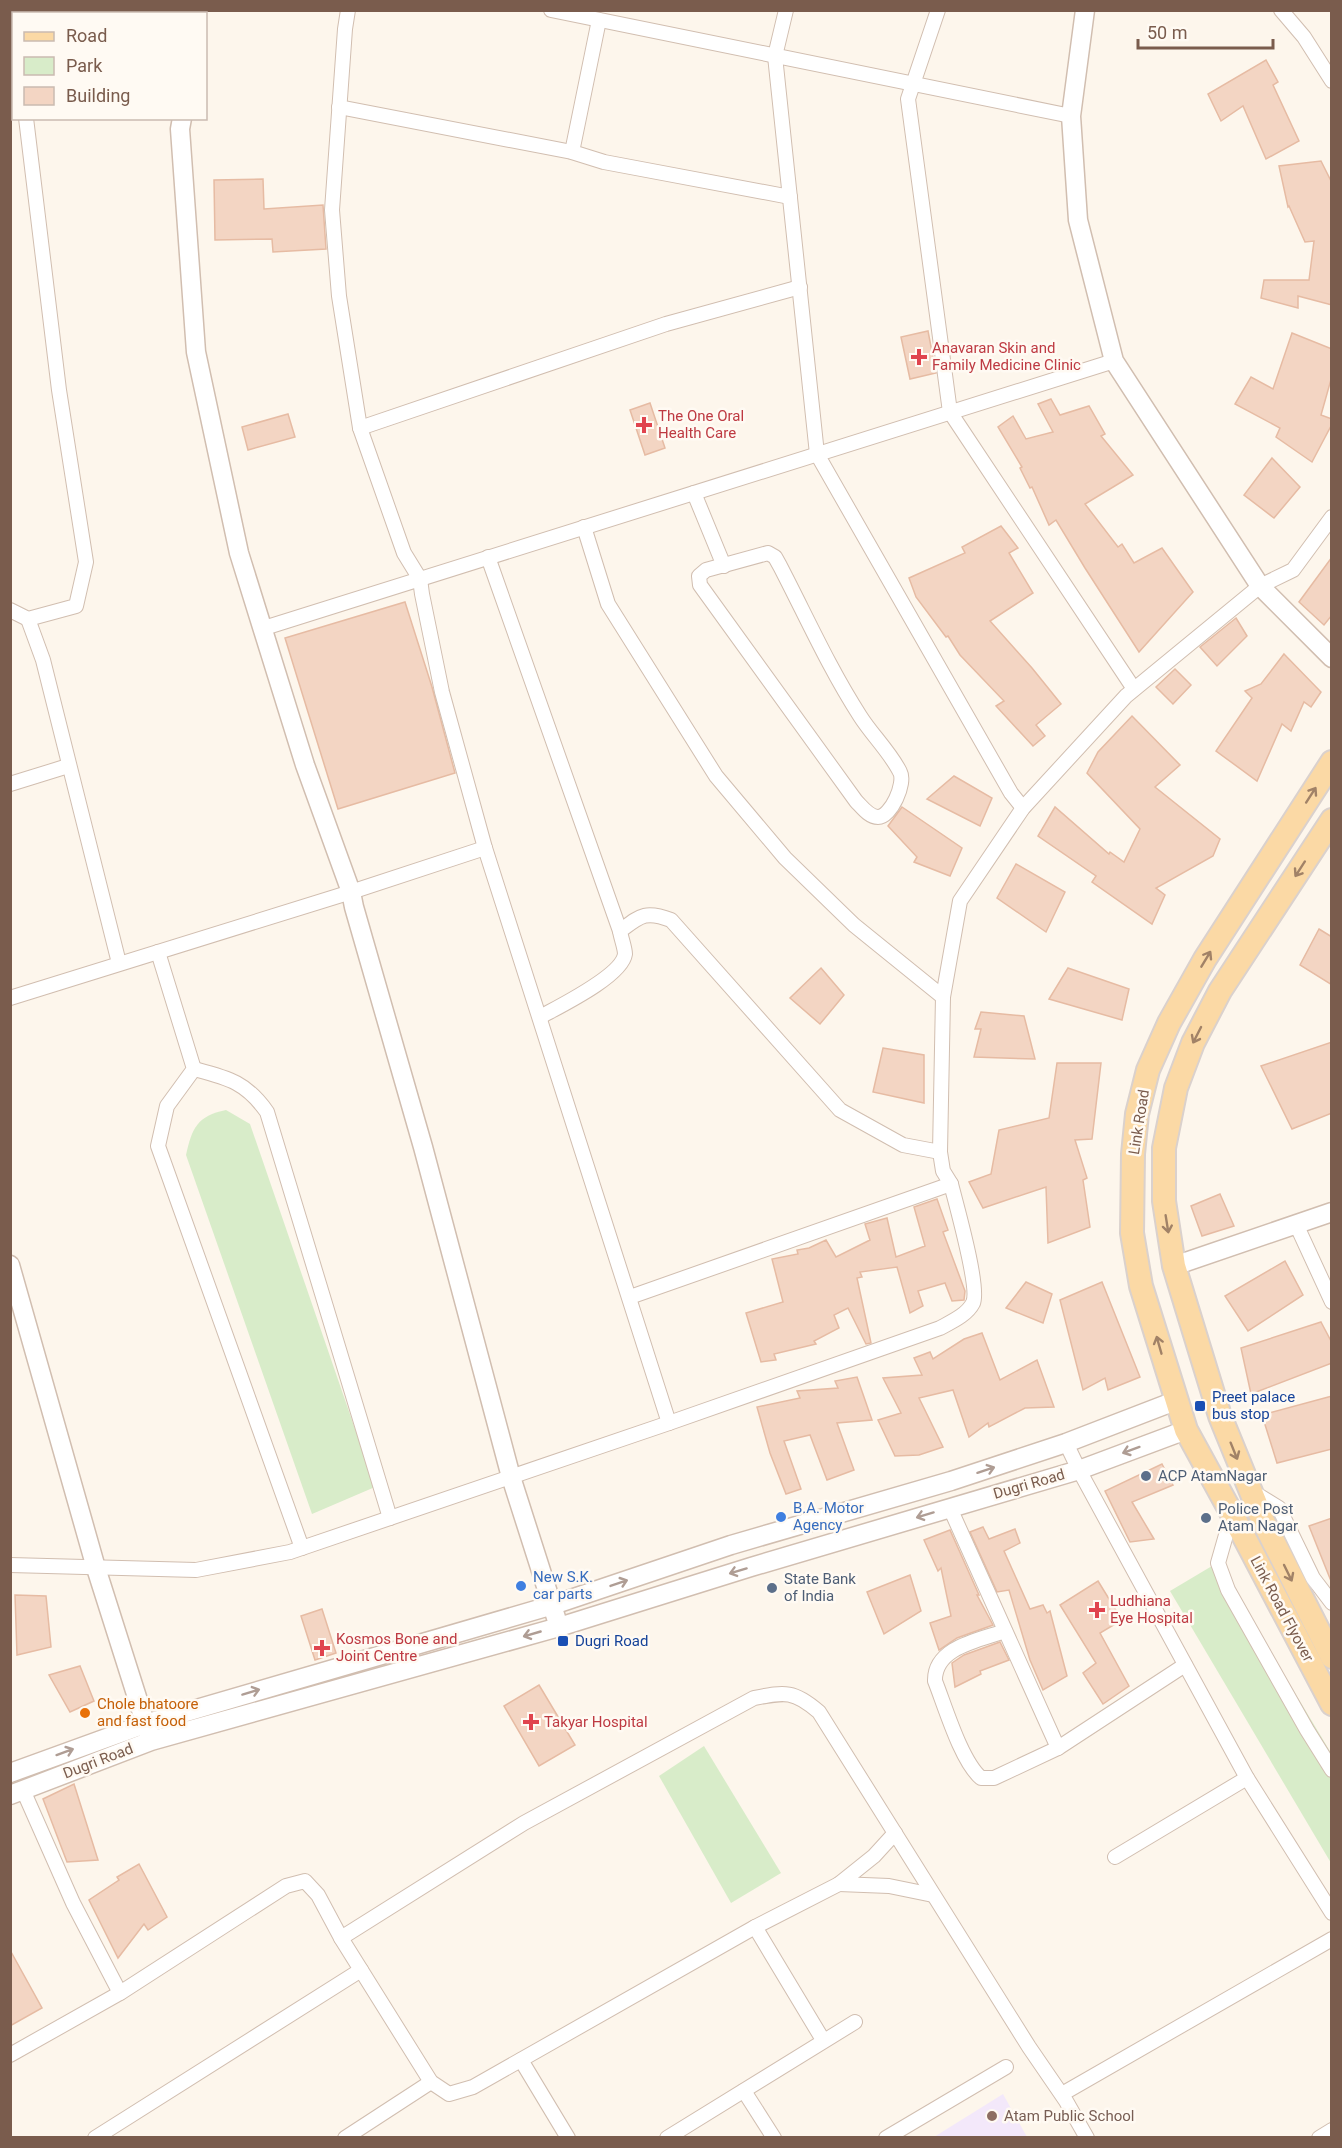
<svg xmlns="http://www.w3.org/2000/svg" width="1342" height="2148" font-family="Roboto,sans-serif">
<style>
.education{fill:#f3e8fa}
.green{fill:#d8ecc9}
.building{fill:#f3d5c3;stroke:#e6bba3;stroke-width:1.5}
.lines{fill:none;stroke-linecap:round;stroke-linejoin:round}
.minor-casing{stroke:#d1beb0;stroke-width:16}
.tertiary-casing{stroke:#d1beb0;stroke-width:21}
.primary-casing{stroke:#dad1cd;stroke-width:26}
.minor{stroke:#fff;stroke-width:14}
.tertiary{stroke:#fff;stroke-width:18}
.primary{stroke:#fbd9a5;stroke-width:22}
.oneway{stroke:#a18267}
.oneway2{stroke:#af9d94}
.health-dot{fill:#e0444e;stroke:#fffaf3;stroke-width:2}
.transit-dot{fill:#1a4fb4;stroke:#fffaf3;stroke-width:2}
.service-dot{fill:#5c6f8a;stroke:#fffaf3;stroke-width:2}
.shop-dot{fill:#3f7fe0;stroke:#fffaf3;stroke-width:2}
.food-dot{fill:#e8710a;stroke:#fffaf3;stroke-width:2}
.education-dot{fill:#8d6e63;stroke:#fffaf3;stroke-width:2}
.labels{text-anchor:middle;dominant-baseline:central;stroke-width:5;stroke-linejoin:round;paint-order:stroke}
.health-label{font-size:15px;fill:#be3a42;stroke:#fffaf3;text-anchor:start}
.street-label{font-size:15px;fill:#7a5c4d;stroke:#fffaf3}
.transit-label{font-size:15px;fill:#164399;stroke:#fffaf3;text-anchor:start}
.service-label{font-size:15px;fill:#4e5e75;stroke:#fffaf3;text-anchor:start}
.shop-label{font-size:15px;fill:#366cbe;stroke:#fffaf3;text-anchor:start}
.food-label{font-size:15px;fill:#c56008;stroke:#fffaf3;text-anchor:start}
.education-label{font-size:15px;fill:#785e54;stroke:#fffaf3;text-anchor:start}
</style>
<rect width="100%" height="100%" fill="#fdf6ec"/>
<path class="education" d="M1003,2094l24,43h-93z"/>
<g class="green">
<path d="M226,1110l24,14 125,363 -63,27 -126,-359c6,-27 11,-39 40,-45z"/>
<path d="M1217,1563l114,190v110l-161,-272z"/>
<path d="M704,1746l77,127 -50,30 -72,-127z"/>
</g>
<g class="building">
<path d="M1266,60l12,22 -5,3 26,56 -33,18 -23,-53 -22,15 -13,-27z"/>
<path d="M1321,161l11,22v122l-34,-9v12l-37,-10 3,-18h45l5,-39 -9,1 -16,-36 -1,1 -9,-41z"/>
<path d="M263,179l1,30 59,-4 3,44 -53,3 -1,-13 -57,1 -1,-60z"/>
<path d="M928,331l8,42 -26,6 -9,-42z"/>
<path d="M1292,333l40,16v27l-11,39 11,4v5l-20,38 -36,-25 4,-9 -45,-24 16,-27 22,12z"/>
<path d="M1051,399l9,16 29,-9 16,28 -4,2 32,39 -48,29 33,43 4,-3 12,19 28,-15 31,44 -54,60 -54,-84 -29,-48 -7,5 -17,-38 -2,1 -10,-20 2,-1 -24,-40 15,-11 13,23 27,-7 -15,-28z"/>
<path d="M650,403l15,45 -20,7 -15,-45z"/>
<path d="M288,414l7,23 -47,13 -6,-23z"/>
<path d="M1272,458l28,29 -26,31 -30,-23z"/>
<path d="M1001,526l17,22 -9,5 24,40 -43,28 42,47 29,36 -25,21 9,11 -12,10 -37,-40 8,-5 -44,-46 -12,-19 -2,1 -30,-40 -7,-19 56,-25 -3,-6z"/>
<path d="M1332,557v58l-8,10 -25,-23z"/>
<path d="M405,602l27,85 23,86 -117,36 -53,-171z"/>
<path d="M1236,618l11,18 -30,30 -17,-19z"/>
<path d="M1284,654l37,38 -10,15 -7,-5 -13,29 -9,-7 -25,57 -41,-30 36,-53 -7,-7 16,-7z"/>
<path d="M1175,669l16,16 -18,19 -17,-17z"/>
<path d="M1132,716l48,49 -25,22 65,52 -7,17 -57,32 9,7 -13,29 -60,-42 4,-6 -58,-40 17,-29 54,47 1,-2 14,10 16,-33 -53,-56 11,-21z"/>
<path d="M954,776l38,22 -12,28 -53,-27z"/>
<path d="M902,807l60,41 -12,28 -36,-14 3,-5 -29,-31z"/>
<path d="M1016,864l49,28 -19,40 -49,-34z"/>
<path d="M1319,929l13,8v48l-32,-20z"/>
<path d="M821,968l23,27 -24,29 -30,-26z"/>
<path d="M1068,968l61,21 -7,31 -73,-21z"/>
<path d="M981,1012l43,4 11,43 -61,-2 7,-28h-6z"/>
<path d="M1332,1042v71l-40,16 -31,-63z"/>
<path d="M883,1048l41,7v48l-51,-11z"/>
<path d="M1057,1063h44l-9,76 -17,1 12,38 -4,2 7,47 -42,16 -2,-56 -63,21 -14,-26 22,-8 8,-44 50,-12z"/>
<path d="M1220,1194l14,32 -32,10 -11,-30z"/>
<path d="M937,1199l11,31 -5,2 22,59 -1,9 -12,1 -7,-18 -27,8 5,15 -13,7 -13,-46 -37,5 2,5 -5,1 14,65 -5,1 -18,-36 -14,7 5,13 -25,13 2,3 -42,10 2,6 -15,2 -15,-49 37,-11 -11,-43 26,-5 -1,-4 12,-2 17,-8 10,17 34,-17 -5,-16 22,-6 9,39 29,-11 -11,-39z"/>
<path d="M1285,1261l18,34 -55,36 -23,-35z"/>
<path d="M1026,1282l26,12 -9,29 -37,-15z"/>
<path d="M1102,1282l38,95 -32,13 -3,-12 -22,12 -23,-90z"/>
<path d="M1321,1322l11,21v20l-81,31 -10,-46z"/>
<path d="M982,1333l18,47 37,-20 17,47 -29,1 -36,19 -1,-4 -19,14 -16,-47 -34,8 24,49 -24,8 -24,1 -17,-36 23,-7 -18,-35 39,-3 -8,-17 16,-6 3,7 31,-20z"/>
<path d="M857,1377l15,43 -35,3 17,47 -27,10 -17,-45 -26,6 17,48 -15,5 -16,-41 -13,-46 43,-9 -3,-7 41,-3 -3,-7z"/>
<path d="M1332,1396v53l-55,14 -15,-48z"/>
<path d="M1162,1464l11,21 -41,17 22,37 -24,3 -25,-51z"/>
<path d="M1332,1518v63h-1l-22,-55z"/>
<path d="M983,1527l6,12 26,-10 5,14 -16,8 26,58 13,-4 4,8 3,-2 17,65 -24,14 -13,-30 -21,-70 -12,2 -27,-60z"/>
<path d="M950,1530l29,65h-2l16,30 -36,13 -18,12 -9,-27 21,-7 -10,-48 -3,3 -14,-31z"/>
<path d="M910,1575l11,36 -37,23 -17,-42z"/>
<path d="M1098,1581l24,39 -22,13 29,53 -26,18 -20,-31 13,-10 -36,-58z"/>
<path d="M15,1595l31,1 5,51 -34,8z"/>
<path d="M322,1609l14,44 -21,7 -14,-44z"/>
<path d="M1000,1642l9,18 -29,11 1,3 -26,13 -3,-24 12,-8z"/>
<path d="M80,1666l14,35 -24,11 -21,-37z"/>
<path d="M539,1685l36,60 -36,21 -35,-60z"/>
<path d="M74,1784l24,76 -31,2 -24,-63z"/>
<path d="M139,1864l28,53 -19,13 -4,-6 -26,34 -29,-58 30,-20 -2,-3z"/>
<path d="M10,1950l32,58 -32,18z"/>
</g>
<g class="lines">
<defs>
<g id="minor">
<path d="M348,10l-3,19 -13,181 7,86 21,132 44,125 16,26 2,15 20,98 43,156 184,575"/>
<path d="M551,10l520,106"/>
<path d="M786,10l-11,46 42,398 194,339 12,15"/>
<path d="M938,10l-30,89 42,313 184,277"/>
<path d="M1281,10l23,27 28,44"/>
<path d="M20,14v-4"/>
<path d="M339,107l233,45 32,10 186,35"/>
<path d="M572,152l27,-132"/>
<path d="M360,428l306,-104 134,-37"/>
<path d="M694,493l30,73"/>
<path d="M584,527l24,77 108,172 69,82 69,67 89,72"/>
<path d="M768,553l7,4 5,9c26,50 49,102 80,150 12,19 30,36 40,56 6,11 -9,45 -22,45 -9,0 -16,-10 -22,-16l-156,-216 -1,-9 7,-6z"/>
<path d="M488,557l132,374"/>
<path d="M10,610l18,9 48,-13 10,-44 -27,-172 -33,-272"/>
<path d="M28,619l15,41 76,303"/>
<path d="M261,629l853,-268"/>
<path d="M10,784l58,-18"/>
<path d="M158,952l36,117 -27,37 -9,40 144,402"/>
<path d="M10,998l341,-106 134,-44"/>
<path d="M540,1017c20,-11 82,-41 85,-63 0,-6 -4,-16 -5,-23 20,-15 25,-21 51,-11l169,190 63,35 37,7"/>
<path d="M194,1069c34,9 52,13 73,43l123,406"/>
<path d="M1296,1224l36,78"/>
<path d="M630,1297l321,-113"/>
<path d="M1066,1443l13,27 168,308 85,135"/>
<path d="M1253,1492l26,16 34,70 19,25"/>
<path d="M950,1508l108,240"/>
<path d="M1232,1514l-14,49 10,27 79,140 25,40"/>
<path d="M10,1565l186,5 94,-18 379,-129 271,-95c11,-6 27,-13 33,-25 7,-15 -17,-99 -22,-119l-8,-13 -3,-19 3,-155 17,-96 63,-93 103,-112 134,-110 33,-16 39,-53"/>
<path d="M1005,1631c-25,9 -71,16 -70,50 10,25 26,80 46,97h13l64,-30 127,-83"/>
<path d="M23,1790l50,113 47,90"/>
<path d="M1115,1857l132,-79"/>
<path d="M839,1884l50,2 44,9"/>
<path d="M755,1927l68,113"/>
<path d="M341,1938l183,-115 230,-125c31,-6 40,-8 65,14l210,335 37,54 21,37"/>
<path d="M10,2055l110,-62 166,-107 19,-5 13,14 23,43 90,144 18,12 24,-7 282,-160 84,-43 35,-28 21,-23"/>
<path d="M521,2060l47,78"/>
<path d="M744,2091l30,47"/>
<path d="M1062,2094l270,-155"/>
<path d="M95,2138l266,-168"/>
<path d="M345,2138l86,-56"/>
<path d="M667,2138l188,-116"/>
<path d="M886,2138l120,-71"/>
<path d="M1319,2138l13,-8"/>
</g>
<g id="tertiary">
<path d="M1085,10l-14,106 7,104 36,141 146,225 72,72"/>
<path d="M196,14v-4"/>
<path d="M182,118l-2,11 16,223 43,201 66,212 46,127 3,15 69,240 88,330 48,150"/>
<path d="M10,1265l86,303 53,167"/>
<path d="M1174,1266l158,-54"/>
<path d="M10,1773l135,-49 408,-119 178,-60 220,-64 115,-38 109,-42"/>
<path d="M10,1795l141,-54 408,-114 192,-60 328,-97 107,-40"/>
</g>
<g id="primary">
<path d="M1332,762l-127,197 -36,64 -21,47 -11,44 -4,40 -1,79 9,53 45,144 46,84 100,190"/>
<path d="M1332,820l-112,171 -27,52 -17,45 -12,60v53l10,65 46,150 43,105 69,136"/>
</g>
</defs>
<use href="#minor" class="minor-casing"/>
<use href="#tertiary" class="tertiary-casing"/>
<use href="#primary" class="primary-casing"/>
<use href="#minor" class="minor"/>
<use href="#tertiary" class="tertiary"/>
<use href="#primary" class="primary"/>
</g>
<defs><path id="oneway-shaft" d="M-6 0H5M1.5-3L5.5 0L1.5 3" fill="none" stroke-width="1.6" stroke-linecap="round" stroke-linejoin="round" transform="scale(1.5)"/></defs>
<g class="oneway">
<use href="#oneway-shaft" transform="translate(1311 795) rotate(-57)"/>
<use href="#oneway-shaft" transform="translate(1300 869) rotate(123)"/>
<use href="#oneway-shaft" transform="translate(1206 959) rotate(-59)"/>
<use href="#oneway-shaft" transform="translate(1197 1035) rotate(117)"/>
<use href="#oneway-shaft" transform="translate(1167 1224) rotate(81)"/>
<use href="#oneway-shaft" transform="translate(1159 1345) rotate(-106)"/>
<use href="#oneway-shaft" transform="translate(1234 1451) rotate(68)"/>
<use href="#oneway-shaft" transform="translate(1288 1573) rotate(64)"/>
</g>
<g class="oneway2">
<use href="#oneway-shaft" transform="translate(1131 1450) rotate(160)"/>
<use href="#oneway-shaft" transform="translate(986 1470) rotate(-18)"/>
<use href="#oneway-shaft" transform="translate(925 1515) rotate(163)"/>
<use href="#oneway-shaft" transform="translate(738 1571) rotate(163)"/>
<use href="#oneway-shaft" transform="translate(619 1583) rotate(-19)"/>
<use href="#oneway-shaft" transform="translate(532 1634) rotate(164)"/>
<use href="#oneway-shaft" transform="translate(251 1692) rotate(-17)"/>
<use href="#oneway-shaft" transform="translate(65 1752) rotate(-20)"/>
</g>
<g class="health-dot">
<path d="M916 348h6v6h6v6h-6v6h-6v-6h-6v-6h6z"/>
<path d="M641 416h6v6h6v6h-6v6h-6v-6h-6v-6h6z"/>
<path d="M1094 1601h6v6h6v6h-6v6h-6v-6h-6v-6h6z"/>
<path d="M319 1639h6v6h6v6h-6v6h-6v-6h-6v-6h6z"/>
<path d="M528 1713h6v6h6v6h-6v6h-6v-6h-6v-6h6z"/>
</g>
<g class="transit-dot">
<rect x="1194" y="1400" width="12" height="12" rx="3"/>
<rect x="557" y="1635" width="12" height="12" rx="3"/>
</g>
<g class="service-dot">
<circle cx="1146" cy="1476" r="6"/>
<circle cx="1206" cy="1518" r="6"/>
<circle cx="772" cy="1588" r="6"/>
</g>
<g class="shop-dot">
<circle cx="781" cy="1517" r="6"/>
<circle cx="521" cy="1586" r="6"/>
</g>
<circle class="food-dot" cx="85" cy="1713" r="6"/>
<circle class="education-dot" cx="992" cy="2116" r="6"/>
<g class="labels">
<g class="health-label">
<text x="932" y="348">Anavaran Skin and<tspan x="932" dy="17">Family Medicine Clinic</tspan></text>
<text x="658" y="416">The One Oral<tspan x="658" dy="17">Health Care</tspan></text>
<text x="1110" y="1601">Ludhiana<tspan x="1110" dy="17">Eye Hospital</tspan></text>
<text x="336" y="1639">Kosmos Bone and<tspan x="336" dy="17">Joint Centre</tspan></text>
<text x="544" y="1722">Takyar Hospital</text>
</g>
<g class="street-label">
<text transform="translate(1139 1122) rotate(-81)">Link Road</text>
<text transform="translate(1029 1484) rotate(-16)">Dugri Road</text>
<text transform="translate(1282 1609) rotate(62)">Link Road Flyover</text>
<text transform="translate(98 1761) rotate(-21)">Dugri Road</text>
</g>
<g class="transit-label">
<text x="1212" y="1397">Preet palace<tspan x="1212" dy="17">bus stop</tspan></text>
<text x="575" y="1641">Dugri Road</text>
</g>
<g class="service-label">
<text x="1158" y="1476">ACP AtamNagar</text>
<text x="1218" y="1509">Police Post<tspan x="1218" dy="17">Atam Nagar</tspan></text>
<text x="784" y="1579">State Bank<tspan x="784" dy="17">of India</tspan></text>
</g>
<g class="shop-label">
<text x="793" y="1508">B.A. Motor<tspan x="793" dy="17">Agency</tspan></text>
<text x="533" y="1577">New S.K.<tspan x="533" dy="17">car parts</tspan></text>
</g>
<g class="food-label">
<text x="97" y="1704">Chole bhatoore<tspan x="97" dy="17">and fast food</tspan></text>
</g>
<g class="education-label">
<text x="1004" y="2116">Atam Public School</text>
</g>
</g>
<rect width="1342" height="2148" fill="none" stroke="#7a5c4d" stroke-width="24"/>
<rect x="12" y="12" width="195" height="108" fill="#fffaf3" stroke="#cabbb1" stroke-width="1.5"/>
<rect x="24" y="32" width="30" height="9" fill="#fbd9a5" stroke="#cabbb1" stroke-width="1.5"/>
<text x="66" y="42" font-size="18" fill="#7a5c4d">Road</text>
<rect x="24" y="57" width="30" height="18" fill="#d8ecc9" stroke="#cabbb1" stroke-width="1.5"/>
<text x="66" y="72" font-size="18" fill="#7a5c4d">Park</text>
<rect x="24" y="87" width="30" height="18" fill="#f3d5c3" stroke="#cabbb1" stroke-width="1.5"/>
<text x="66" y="102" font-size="18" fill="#7a5c4d">Building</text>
<path d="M1138 39v9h135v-9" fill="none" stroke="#7a5c4d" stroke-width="3"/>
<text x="1147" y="39" font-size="18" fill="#7a5c4d" stroke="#fffaf3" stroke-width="4.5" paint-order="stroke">50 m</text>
</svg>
